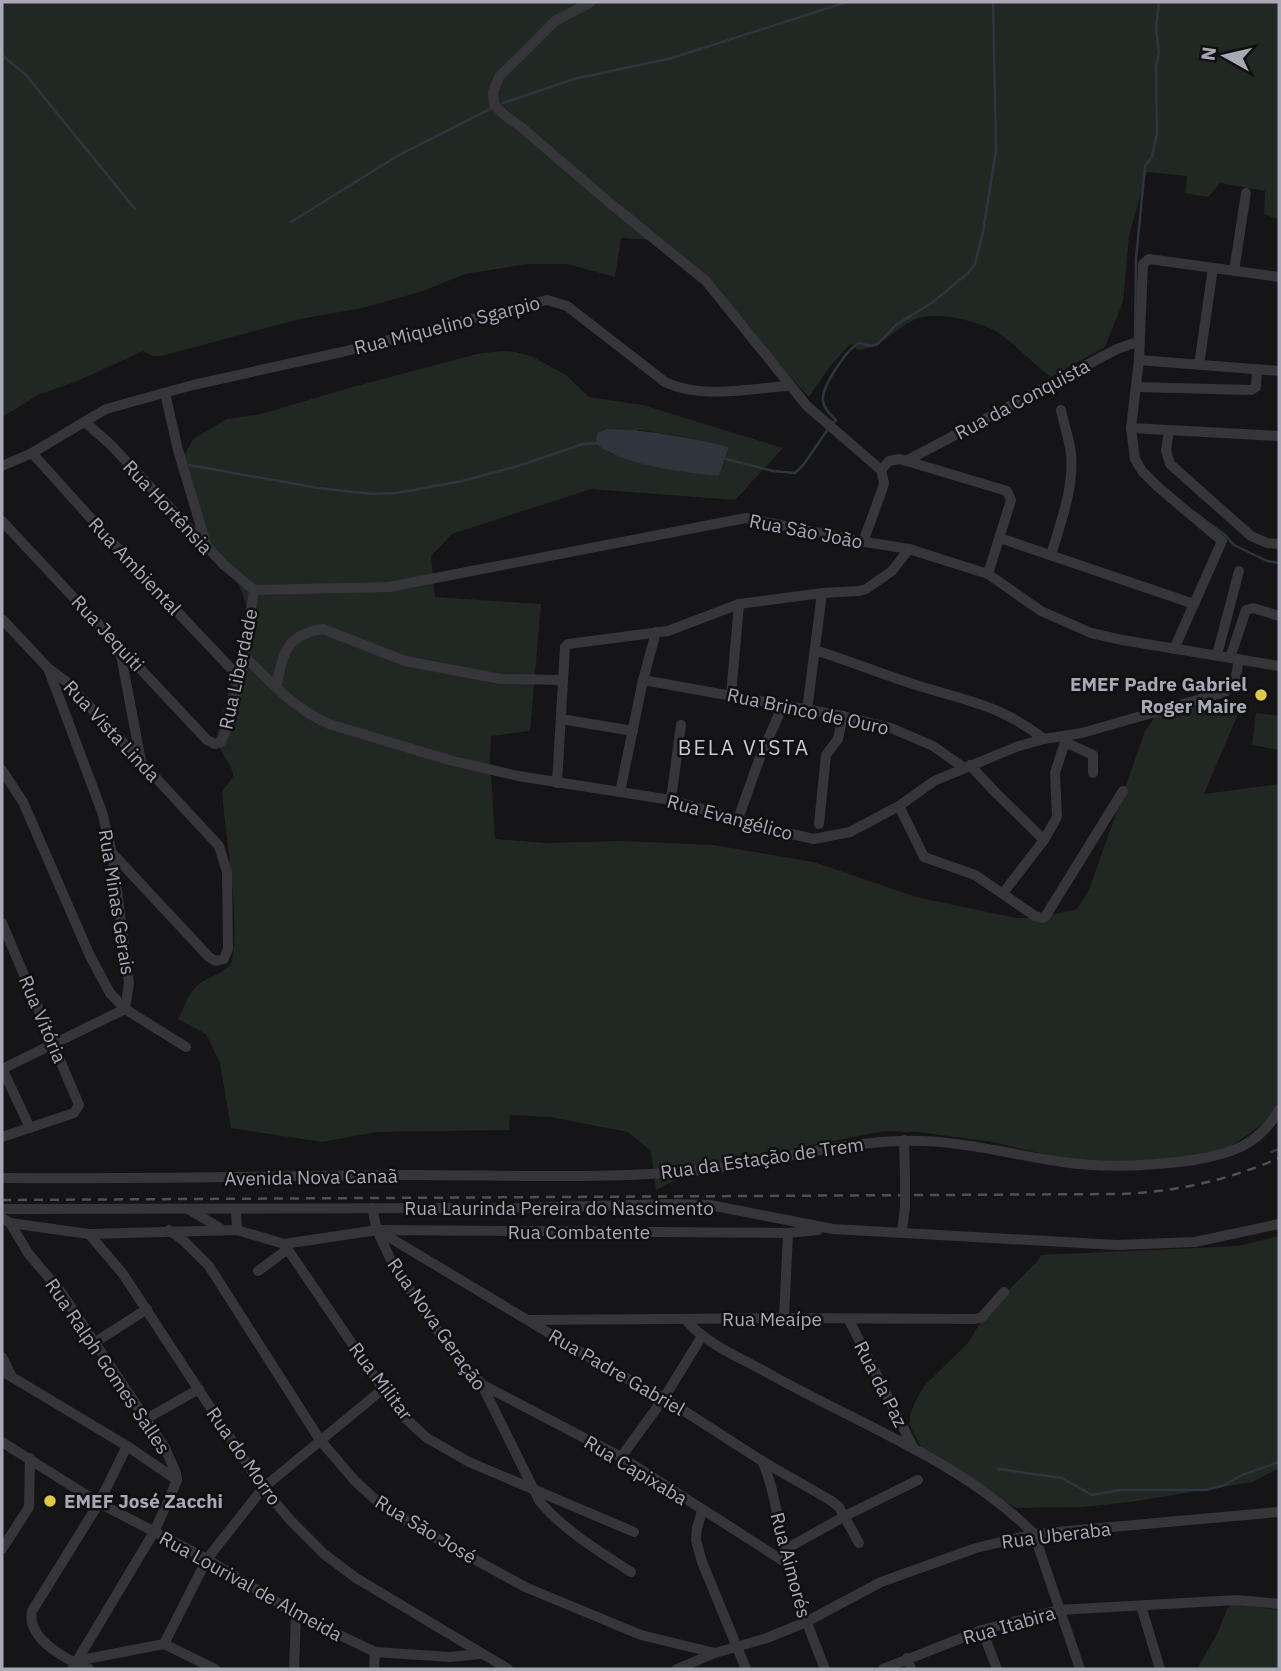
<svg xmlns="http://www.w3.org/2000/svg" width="1281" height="1671" font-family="'IBM Plex Sans',sans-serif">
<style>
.green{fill:#212823;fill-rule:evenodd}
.water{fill:#2f343d}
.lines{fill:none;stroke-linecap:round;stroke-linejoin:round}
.stream{stroke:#2f343d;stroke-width:2.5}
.minor{stroke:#36363a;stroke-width:10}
.rail{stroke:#4f4f55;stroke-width:2.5;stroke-dasharray:9 7;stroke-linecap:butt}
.minor-bridge{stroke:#36363a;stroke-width:10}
.poi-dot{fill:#ddca45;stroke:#100f11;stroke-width:2.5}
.labels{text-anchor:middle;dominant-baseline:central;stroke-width:5;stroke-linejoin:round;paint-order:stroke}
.street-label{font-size:19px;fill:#a8a9b4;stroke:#100f11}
.poi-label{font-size:19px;font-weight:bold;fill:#a8a9b4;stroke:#100f11;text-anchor:end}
.neighbourhood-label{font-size:21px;letter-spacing:2px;fill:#c8c9d1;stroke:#100f11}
</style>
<rect width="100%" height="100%" fill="#151416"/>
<g class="green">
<path d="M2,2h1277v218l-15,-6 1,-23 -45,-8 -12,14 -23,-4 2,-17 -40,-4 -18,64 -6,66 -18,45 -54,30c-19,-13 -34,-32 -54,-45 -19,-11 -62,-22 -83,-12 -20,9 -32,28 -56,30l-7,-7 -23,26 -19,28 -141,-152 -14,-5 -33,-2 -6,39 -48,-13h-40l-62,10 -42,17 -60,17 -63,11 -139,37h-9l-9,-5 -63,29 -42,15 -36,22z"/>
<path d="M502,351l14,1 17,5 33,18 23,22 54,8 140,43 -48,52 -144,-11 -139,45 -21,22 4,41 106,7 -11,127 -39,5 -1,22 5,81 52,4 74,-2 93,4 100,17 102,35 100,21h22l39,-9 12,-19 56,-159 10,-14 52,-14 22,3 9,8 -34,80 75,-10v321l-10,15 -58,40 -18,6 -26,2 -94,-7 -80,-19 -74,-10 -34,-1 -181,35 -48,24 -5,-39 -23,-19 -78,-15 -40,-2 -1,15 -132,2 -55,10 -91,-14 -11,-65 -14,-29 -28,-15c6,-10 8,-22 17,-31 11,-12 27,-12 37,-26 8,-56 -6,-116 -10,-171 3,-4 9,-10 11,-15 2,-6 -15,-27 -17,-37l32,-123c-3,-28 -20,-52 -39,-71l-28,-83 12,-23 34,-20 34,-5 88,-26 128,-34zM639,430l53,8 37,10 -10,28 -72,-12 -40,-12z"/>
<path d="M1256,713l23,3v34l-27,-5z"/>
<path d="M1279,1236v232l-26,14 -123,20 -47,5 -67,1 -92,-55 -14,-27v-11l5,-13 9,-16 45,-44 12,-21 21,-25 34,-33 5,-8 197,-9z"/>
<path d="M1233,1604l46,6v59h-82l20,-35 11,-27z"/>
</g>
<path class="water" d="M607,429c42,1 82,8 122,18l-10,29c-36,-4 -94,-10 -123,-32l1,-11z"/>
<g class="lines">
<g class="stream">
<path d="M2,55l24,20 109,134"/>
<path d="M503,103l71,-24 98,-21 175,-56"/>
<path d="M291,222l108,-67 93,-47"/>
<path d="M1135,341l1,-82 9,-93 7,-9 5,-24 -1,-67 3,-13 -3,-25 3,-26"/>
<path d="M832,424l4,-4c-6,-6 -12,-11 -13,-19 -2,-14 24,-52 36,-58l12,3 7,-2 18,-19 37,-23 35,-29 7,-9 8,-32 13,-82 -3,-148"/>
<path d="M722,458l51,13 22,2 9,-9 24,-35"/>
<path d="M189,465l129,23 54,6 25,-1 65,-12 56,-15 65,-22 14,-1"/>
<path d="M1194,512l31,23 9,10 33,16 12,2"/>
<path d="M1271,1152l8,-3"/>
<path d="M998,1469l64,9 30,17 28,-5h86l19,-5 17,-10 37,-13"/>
</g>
<g class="minor">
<path d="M591,2l-36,19 -56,56 -6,15 1,12 9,10 18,13 90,77 95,77 101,125 74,64 3,13 -2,7 -19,52"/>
<path d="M1234,271l12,-78"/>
<path d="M1139,360l140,11"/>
<path d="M1199,365l14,-97"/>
<path d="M1137,387l114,3 5,-3 1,-16"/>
<path d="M165,393l13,57 28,94"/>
<path d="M85,422l26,23 113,120 30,25"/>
<path d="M1131,428l148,8"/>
<path d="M1169,430l-3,20 4,14 81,72 16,7 12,1"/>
<path d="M32,453l101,112 106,112"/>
<path d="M906,461l211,-112 23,-8"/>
<path d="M2,466l30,-13 74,-44 87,-24 149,-33 205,-52 20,6 98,76c37,18 85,6 124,4"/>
<path d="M881,470l8,-9 11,-2 107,32 4,9 -23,74"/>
<path d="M2,521l205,219 8,4 6,-2c20,-47 25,-102 33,-152"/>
<path d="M1000,538l194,66"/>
<path d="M1051,555c10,-34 23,-66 20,-102 -2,-14 -7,-29 -10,-43"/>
<path d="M254,590l135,-3 357,-69 107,22 56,9 79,25 53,37 50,22 31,7 157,26"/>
<path d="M2,619l46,49 20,15 151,163 8,26 1,77 -4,10 -8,2 -7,-4 -97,-104"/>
<path d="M119,645l22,116"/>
<path d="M1174,649l48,-108 -64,-54 -16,-16 -7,-12 -4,-31 8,-68 4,-96 6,-5 130,18"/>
<path d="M815,650c34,11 67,24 101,35 51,16 85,20 128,54"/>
<path d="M1217,655l22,-84"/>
<path d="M244,656c27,26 50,53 85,68l120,36 69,16 153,24 98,29 45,10 36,-7 49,-26 35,-25 82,-34 28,-8 38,-6 143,-41 10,-10 4,-23"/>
<path d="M1230,658l16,-48 7,-2 26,8"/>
<path d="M643,680l200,36 48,12 42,18 30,21"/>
<path d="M276,687c8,-33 8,-52 47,-58l82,32 96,18 62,1"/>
<path d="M731,695l8,-91"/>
<path d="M807,710l15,-117"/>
<path d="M561,719l72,12"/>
<path d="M1065,742l28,13v18"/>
<path d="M970,765l24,26 50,49"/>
<path d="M2,770l21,32 67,154 20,37 15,16 61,38"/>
<path d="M557,783l8,-136 3,-3 100,-13 71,-27 83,-11 37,-2 7,-2 26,-18 17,-22"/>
<path d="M620,792l23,-112 13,-48"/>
<path d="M671,800l10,-75"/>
<path d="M899,806l25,51 51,18 60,41 7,2 3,-1 78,-126"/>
<path d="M738,819l21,-59 24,-55"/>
<path d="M819,824l7,-69 12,-16 5,-23"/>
<path d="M1003,893l41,-53 13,-23 -2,-44 12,-37"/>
<path d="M2,923l77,182 -5,8 -72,24"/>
<path d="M2,1068l28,60"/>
<path d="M2,1069l123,-60 4,-26 -17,-130 -10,-41 -54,-144"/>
<path d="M904,1140l1,36"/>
<path d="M2,1178c137,1 274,-2 411,-3 90,0 179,4 268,-3 74,-5 146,-29 220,-31 55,-2 107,13 161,21 42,6 89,4 131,-2 38,-6 66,-15 86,-50"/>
<path d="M372,1208l5,22 232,139 55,29 98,63 68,39 9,7 20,36"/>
<path d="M2,1209l509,-1 161,-4 38,1 123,24 284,16 78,-3 84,-18"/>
<path d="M188,1209l32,19"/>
<path d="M236,1209l1,21"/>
<path d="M2,1218l8,5 18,30 33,39 104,156 11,25 1,7 -7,17 -16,35 -82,137"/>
<path d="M10,1223l79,11 148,-4 47,14 99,145 22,29 22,20 42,24 165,70"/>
<path d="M169,1230l15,11 25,25 111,174 35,41 22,20 41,27 107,59 116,48 74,18"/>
<path d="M377,1230l17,37 57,83 30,33 59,119c25,29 59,49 91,70"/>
<path d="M902,1231l3,-24"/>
<path d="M89,1234l34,40 140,214 29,34 32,32 32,24 152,91"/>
<path d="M284,1244l93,-14 411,3 30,-3"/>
<path d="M258,1271l30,-22"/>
<path d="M784,1318l4,-85"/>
<path d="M529,1320l255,-2 191,1 7,-2 22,-25"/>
<path d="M686,1320c20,24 53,37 80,52 88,50 196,89 268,162l46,135"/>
<path d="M849,1320l65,129"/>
<path d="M94,1343l53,-34"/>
<path d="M2,1357l9,18"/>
<path d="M2,1371l125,75 50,34"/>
<path d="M481,1384l140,73 167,107"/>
<path d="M146,1419l53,-30"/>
<path d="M2,1442l97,61 108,56 89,55 79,38 75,5 29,-3"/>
<path d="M621,1457l43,-59 38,-62"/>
<path d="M762,1461c13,28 15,60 23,90 10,40 24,79 40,118"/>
<path d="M702,1511l-5,17 -1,12 6,22 44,107"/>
<path d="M2,1549l27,-42 1,-49"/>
<path d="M784,1550l61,-34 73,-36"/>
<path d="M1141,1606l19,63"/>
<path d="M982,1630l15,39"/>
<path d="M164,1644l43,-85 56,-71 120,-99"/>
<path d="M164,1644l51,25"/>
<path d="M907,1658l4,11"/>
<path d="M76,1661l88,-17"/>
<path d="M89,1669c-22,-9 -63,-30 -57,-58l67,-108 28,-57"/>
<path d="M294,1669l2,-55"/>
<path d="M374,1669l1,-17"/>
<path d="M677,1669l38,-16 52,-15 39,-16 75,-40 95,-34 58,-14 245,-22"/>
<path d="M883,1669l99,-39 76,-20 179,-10 42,4"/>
</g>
<path class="rail" d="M2,1200l1118,-6c55,-2 109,-14 159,-36"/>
<path class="minor-bridge" d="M905,1176v31"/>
</g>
<g class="poi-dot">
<circle cx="1261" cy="695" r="7"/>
<circle cx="50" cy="1501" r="7"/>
</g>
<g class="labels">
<g class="street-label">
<text transform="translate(447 325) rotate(-14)">Rua Miquelino Sgarpio</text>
<text transform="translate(1022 399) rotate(-28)">Rua da Conquista</text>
<text transform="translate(168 507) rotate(47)">Rua Hortênsia</text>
<text transform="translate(806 531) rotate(11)">Rua São João</text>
<text transform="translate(135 566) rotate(47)">Rua Ambiental</text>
<text transform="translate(108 633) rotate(47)">Rua Jequiti</text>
<text transform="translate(238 669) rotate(-78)">Rua Liberdade</text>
<text transform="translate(808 711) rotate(12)">Rua Brinco de Ouro</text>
<text transform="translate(112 731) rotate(47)">Rua Vista Linda</text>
<text transform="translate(730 817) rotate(15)">Rua Evangélico</text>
<text transform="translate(117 902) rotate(81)">Rua Minas Gerais</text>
<text transform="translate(43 1019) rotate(67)">Rua Vitória</text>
<text transform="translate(762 1158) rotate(-8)">Rua da Estação de Trem</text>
<text transform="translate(311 1177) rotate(-1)">Avenida Nova Canaã</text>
<text x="559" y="1208">Rua Laurinda Pereira do Nascimento</text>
<text x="579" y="1232">Rua Combatente</text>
<text x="772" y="1319">Rua Meaípe</text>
<text transform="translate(437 1324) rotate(55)">Rua Nova Geração</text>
<text transform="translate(108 1366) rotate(56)">Rua Ralph Gomes Salles</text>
<text transform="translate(617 1372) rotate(30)">Rua Padre Gabriel</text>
<text transform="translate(381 1381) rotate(53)">Rua Militar</text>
<text transform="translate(881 1384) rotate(63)">Rua da Paz</text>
<text transform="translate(244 1456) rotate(55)">Rua do Morro</text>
<text transform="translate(636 1470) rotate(31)">Rua Capixaba</text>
<text transform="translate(426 1529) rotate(31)">Rua São José</text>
<text transform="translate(1056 1535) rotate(-7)">Rua Uberaba</text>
<text transform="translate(791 1565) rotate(75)">Rua Aimorés</text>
<text transform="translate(251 1586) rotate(29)">Rua Lourival de Almeida</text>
<text transform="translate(1009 1625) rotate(-16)">Rua Itabira</text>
</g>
<g class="poi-label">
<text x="1247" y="684">EMEF Padre Gabriel<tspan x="1247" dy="22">Roger Maire</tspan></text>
<text x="64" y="1501" text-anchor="start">EMEF José Zacchi</text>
</g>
<g class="neighbourhood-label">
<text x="744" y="747">BELA VISTA</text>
</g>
</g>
<rect width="1281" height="1671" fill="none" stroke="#a8a9b4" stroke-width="7"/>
<g transform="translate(1225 56) rotate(278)" stroke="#100f11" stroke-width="5" paint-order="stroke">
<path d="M0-5L12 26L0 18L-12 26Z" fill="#a8a9b4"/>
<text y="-10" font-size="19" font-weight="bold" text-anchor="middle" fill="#a8a9b4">N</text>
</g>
</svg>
